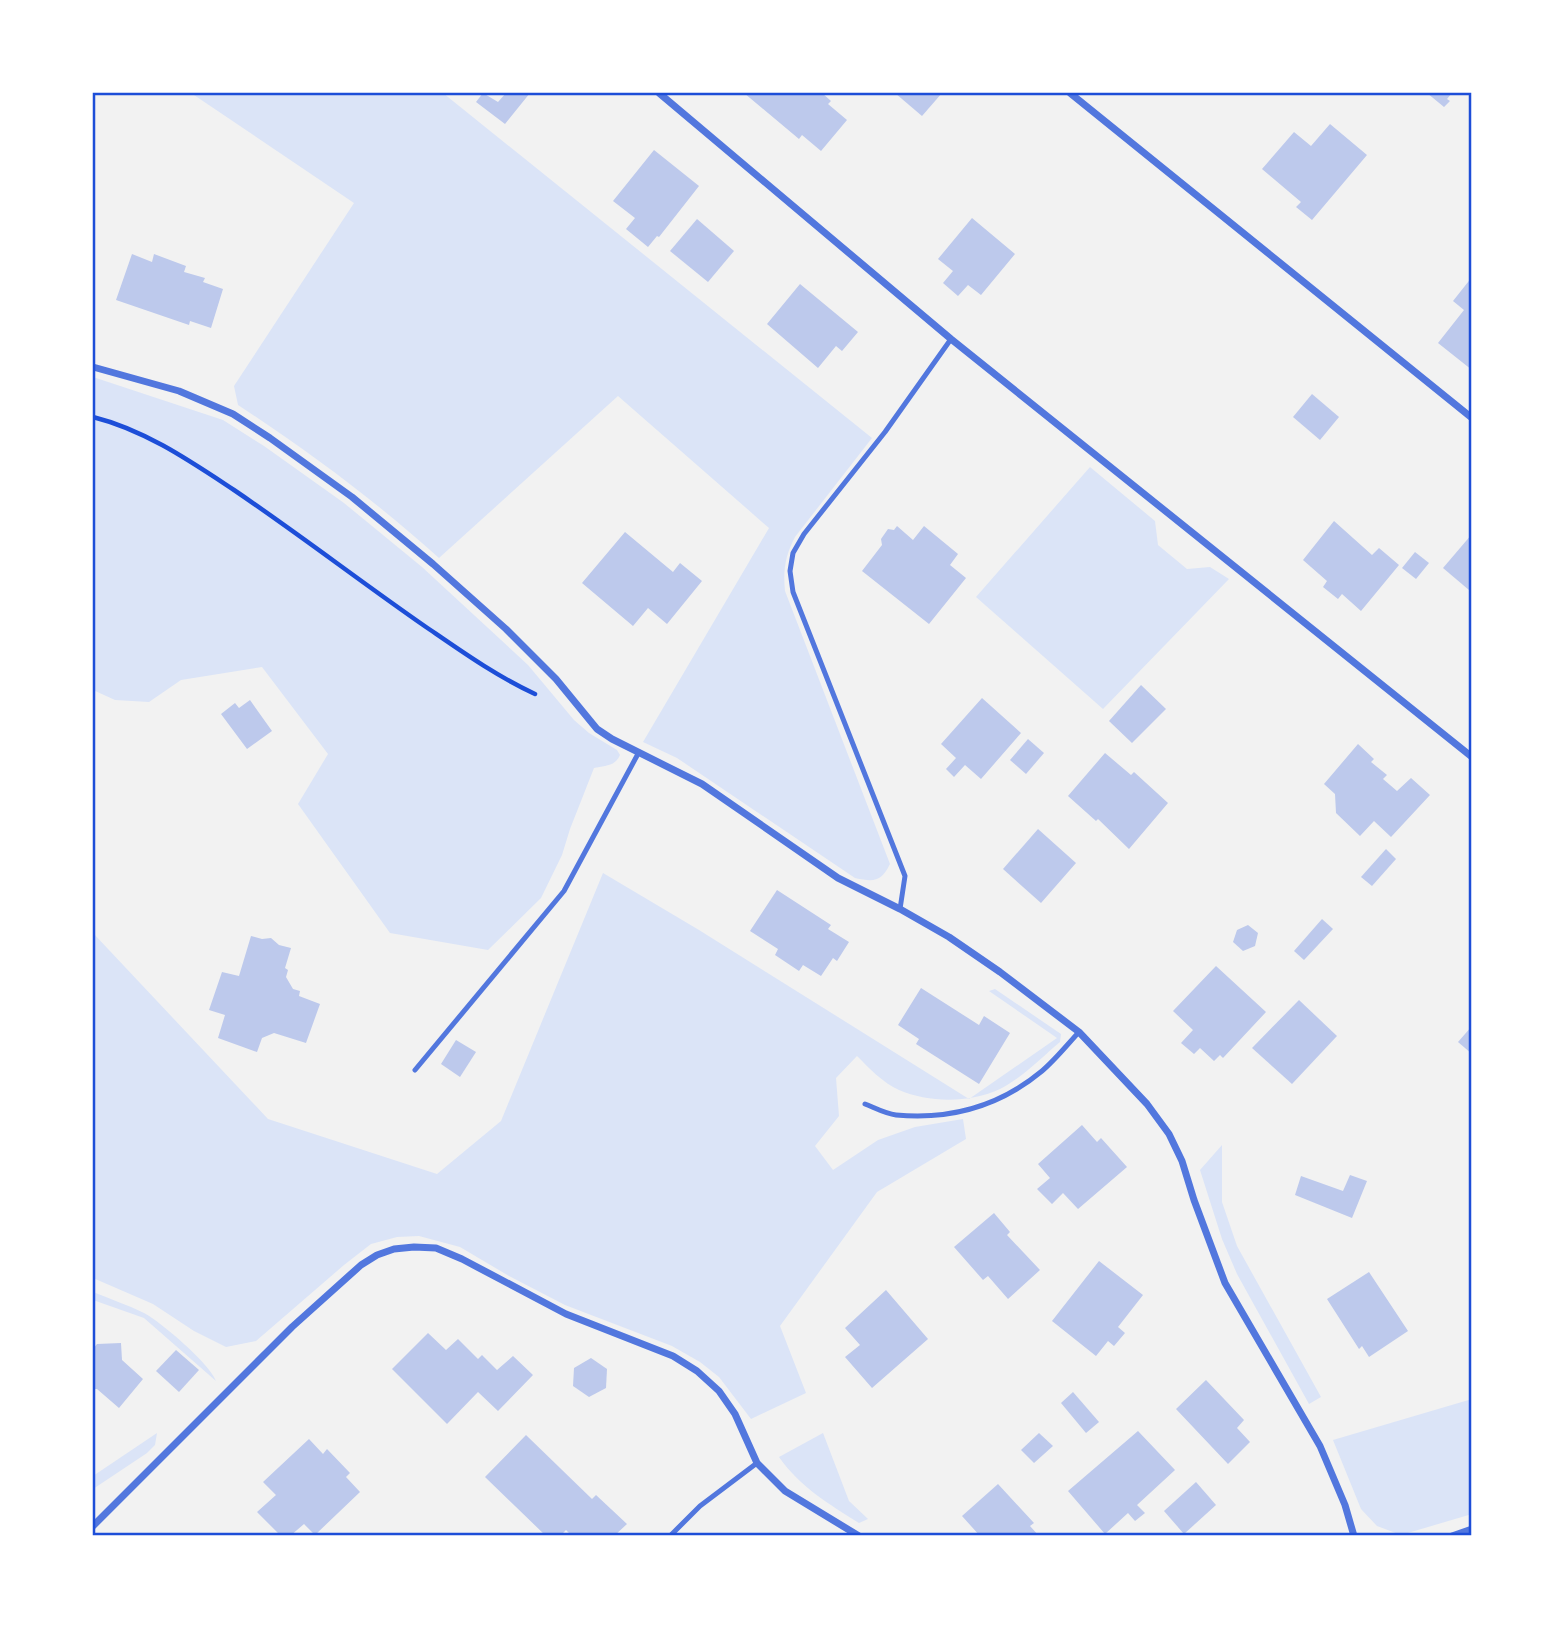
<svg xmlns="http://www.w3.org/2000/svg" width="1565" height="1629" font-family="Rubik,sans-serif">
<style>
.green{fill:#dbe4f7}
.building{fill:#bdc9ec}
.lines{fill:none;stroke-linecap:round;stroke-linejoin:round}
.path{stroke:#1d4ed8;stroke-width:4.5}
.service{stroke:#5277de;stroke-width:5}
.minor{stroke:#5277de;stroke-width:7}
.neatline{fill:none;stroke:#1d4ed8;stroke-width:2.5}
</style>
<rect width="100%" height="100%" fill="#f2f2f2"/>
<g class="green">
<path d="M191,93h252l429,345 -77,99c-10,19 -12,34 -10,54l105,273c-9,18 -16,18 -35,14l-178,-120 -34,-16 126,-214 -151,-132 -179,162c-62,-56 -131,-107 -201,-153l-4,-19 120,-183z"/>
<path d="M93,377l130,43 41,26 80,57 78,64 106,98 46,55 15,13 28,17 3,5c-4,11 -16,11 -26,13l-24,61 -8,26 -21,43 -53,52 -98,-17 -92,-129 30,-50 -66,-87 -81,13 -32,22 -34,-2 -22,-10z"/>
<path d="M1090,467l65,54 3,24 29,24 23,-2 19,12 -126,130 -127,-112z"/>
<path d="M603,873l96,57 270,169 88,-61 -68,-47 6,-2 66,45 -1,8c-19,16 -38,36 -60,47 -30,14 -71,14 -101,1 -16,-7 -30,-22 -42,-34l-21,22 3,38 -24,30 18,24 45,-30 37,-13 48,-8 3,20 -89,53 -97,134 26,67 -55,26 -32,-42 -19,-15 -28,-16 -107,-41 -56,-29 -49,-29 -41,-11 -22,1 -26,7 -27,21 -88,76 -30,6 -32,-16 -41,-27 -60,-26v-345l175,186 169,55 64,-53z"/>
<path d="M1222,1145v57l15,44 84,151 -12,7 -72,-130 -15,-35 -22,-69z"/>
<path d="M93,1292c17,7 35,13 51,21 17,9 65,50 72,68l-72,-63 -51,-18z"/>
<path d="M1472,1399v115l-71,21 -24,-9 -16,-17 -28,-69z"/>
<path d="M157,1433l-2,12 -8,8 -54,36v-13z"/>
<path d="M823,1433l26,68 19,18 -9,4c-30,-19 -59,-36 -80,-66z"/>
</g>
<g class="building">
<path d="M483,93l15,9 8,-9h24l-25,31 -29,-22z"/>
<path d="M744,93h78l9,8 -3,3 19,16 -26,31 -19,-16 -3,4z"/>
<path d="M895,93h47l-20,23z"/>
<path d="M1427,93h25l-5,6 3,2 -6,6z"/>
<path d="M1330,124l37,31 -55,65 -16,-13 5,-5 -39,-33 32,-37 17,14z"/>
<path d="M654,150l45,36 -40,51 -2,-1 -9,11 -22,-18 9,-11 -22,-17z"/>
<path d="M972,218l43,36 -34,41 -13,-10 -10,11 -15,-13 10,-12 -15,-12z"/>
<path d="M697,219l37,32 -26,31 -38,-31z"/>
<path d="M132,254l20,8 2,-8 32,12 -2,6 21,6 -2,4 20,7 -12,39 -21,-7 -1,4 -73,-25z"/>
<path d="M1472,277v93l-34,-27 26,-33 -11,-9z"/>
<path d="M800,284l58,48 -16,19 -6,-5 -18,22 -51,-44z"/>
<path d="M1312,394l27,23 -19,23 -27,-23z"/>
<path d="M1334,521l38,34 7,-7 20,17 -38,46 -19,-17 -4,5 -15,-12 4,-6 -24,-21z"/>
<path d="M897,526l16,14 11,-14 34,28 -8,11 16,13 -37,46 -67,-53 20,-26 -1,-6 7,-10 6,1z"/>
<path d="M625,532l48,40 7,-9 22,18 -35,43 -19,-16 -15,18 -51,-43z"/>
<path d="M1472,534v52l-3,4 -26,-22z"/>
<path d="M1415,552l14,11 -13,16 -14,-11z"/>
<path d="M1141,685l25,24 -34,34 -23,-22z"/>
<path d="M982,698l39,35 -40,46 -16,-14 -11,12 -8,-8 10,-11 -15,-14z"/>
<path d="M250,700l22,31 -25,18 -26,-35 14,-11 4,5z"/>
<path d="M1028,739l16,14 -18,21 -16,-14z"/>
<path d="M1358,744l16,15 -3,3 16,13 -4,4 14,12 14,-13 19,17 -39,42 -17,-16 -14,15 -24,-23 -1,-19 -11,-10z"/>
<path d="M1105,753l26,22 3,-3 34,31 -39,46 -31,-30 -2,2 -28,-25z"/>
<path d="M1038,829l38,34 -35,40 -38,-34z"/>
<path d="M1386,849l10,10 -24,27 -11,-9z"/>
<path d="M777,890l54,35 -3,4 21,13 -12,19 -4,-3 -12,18 -18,-11 -4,6 -24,-16 3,-6 -28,-18z"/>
<path d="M1322,919l11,10 -29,31 -10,-9z"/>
<path d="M1248,925l10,8 -3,13 -12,5 -10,-9 4,-12z"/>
<path d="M251,936l11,3 9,-1 8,7 12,3 -6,20 3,2 -2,7 7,12 7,2 -1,5 21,8 -14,39 -32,-10 -12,5 -5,14 -39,-14 7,-23 -16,-5 13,-38 17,4z"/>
<path d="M1216,966l50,46 -43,46 -3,-3 -6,6 -14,-13 -6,6 -13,-11 12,-13 -20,-19z"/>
<path d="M921,988l58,37 5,-9 26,17 -31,51 -63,-40 3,-5 -21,-14z"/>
<path d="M1299,1000l38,36 -45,48 -40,-36z"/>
<path d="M1472,1026v28l-14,-12z"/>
<path d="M456,1040l20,12 -16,25 -19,-13z"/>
<path d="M1082,1125l15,17 4,-4 26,29 -49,42 -15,-16 -11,11 -15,-15 13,-11 -12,-14z"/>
<path d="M1350,1175l17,6 -15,37 -57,-23 6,-19 42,15z"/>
<path d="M994,1213l16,19 -3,3 33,35 -32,29 -20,-23 -5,4 -29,-33z"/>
<path d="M1099,1261l44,34 -25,32 7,6 -11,13 -6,-5 -12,15 -44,-35z"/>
<path d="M1369,1272l39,59 -39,26 -7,-11 -3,3 -32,-50z"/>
<path d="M886,1290l42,49 -56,49 -27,-31 15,-12 -15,-17z"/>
<path d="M428,1333l18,17 12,-11 20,20 4,-4 15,15 16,-14 20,19 -35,36 -20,-19 -31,32 -55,-55z"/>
<path d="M121,1343l1,17 21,19 -24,29 -22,-19h-4v-40l4,-5z"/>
<path d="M176,1350l23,20 -20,22 -23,-21z"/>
<path d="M591,1358l16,11 -1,19 -17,9 -16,-11 1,-18z"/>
<path d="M1206,1380l38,40 -7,8 13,14 -22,22 -52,-55z"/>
<path d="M1073,1392l26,30 -13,11 -25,-30z"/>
<path d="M1138,1431l37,39 -38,35 8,8 -10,8 -7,-8 -23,21 -37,-43z"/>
<path d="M1039,1433l14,13 -19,17 -13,-13z"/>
<path d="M526,1435l66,64 4,-4 31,29 -13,12h-42l-6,-6 -6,6h-14l-61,-59z"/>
<path d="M309,1439l14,15 4,-5 23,24 -4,4 14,15 -45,43 -11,-11 -14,12h-9l-24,-24 19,-17 -13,-13z"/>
<path d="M1196,1482l20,23 -32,29 -20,-23z"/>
<path d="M998,1484l36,39 -4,3 9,10h-59l-18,-20z"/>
</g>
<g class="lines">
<path class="path" d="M93,417c52,13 97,44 141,73 65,44 127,92 192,137 35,24 70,49 109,67"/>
<g class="service">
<path d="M900,909l5,-33 -112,-284 -3,-21 3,-18 11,-19 81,-102 66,-93"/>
<path d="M415,1070l149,-179 75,-139"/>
<path d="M865,1104c10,4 21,10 31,11 54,5 104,-9 146,-44 13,-11 25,-26 37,-39"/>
<path d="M670,1536l30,-30 57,-43"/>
</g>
<g class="minor">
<path d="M659,93l292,246 521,418"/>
<path d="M1070,93l402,325"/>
<path d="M93,367l86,24 54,23 37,24 82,59 81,67 73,65 50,50 41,50 15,10 90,45 136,94 62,31 49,28 51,35 79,60 68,72 22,30 13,27 12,39 31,83 95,163 25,59 9,31"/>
<path d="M93,1526l199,-199 69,-62 16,-10 17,-6 20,-2 22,1 26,11 104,55 107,42 24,15 22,20 16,23 22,49 28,28 74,45"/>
<path d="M1452,1536l20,-7"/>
</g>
</g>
<rect width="1565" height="1629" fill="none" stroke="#ffffff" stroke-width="189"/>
<rect x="94" y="94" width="1376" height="1440" class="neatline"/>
</svg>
